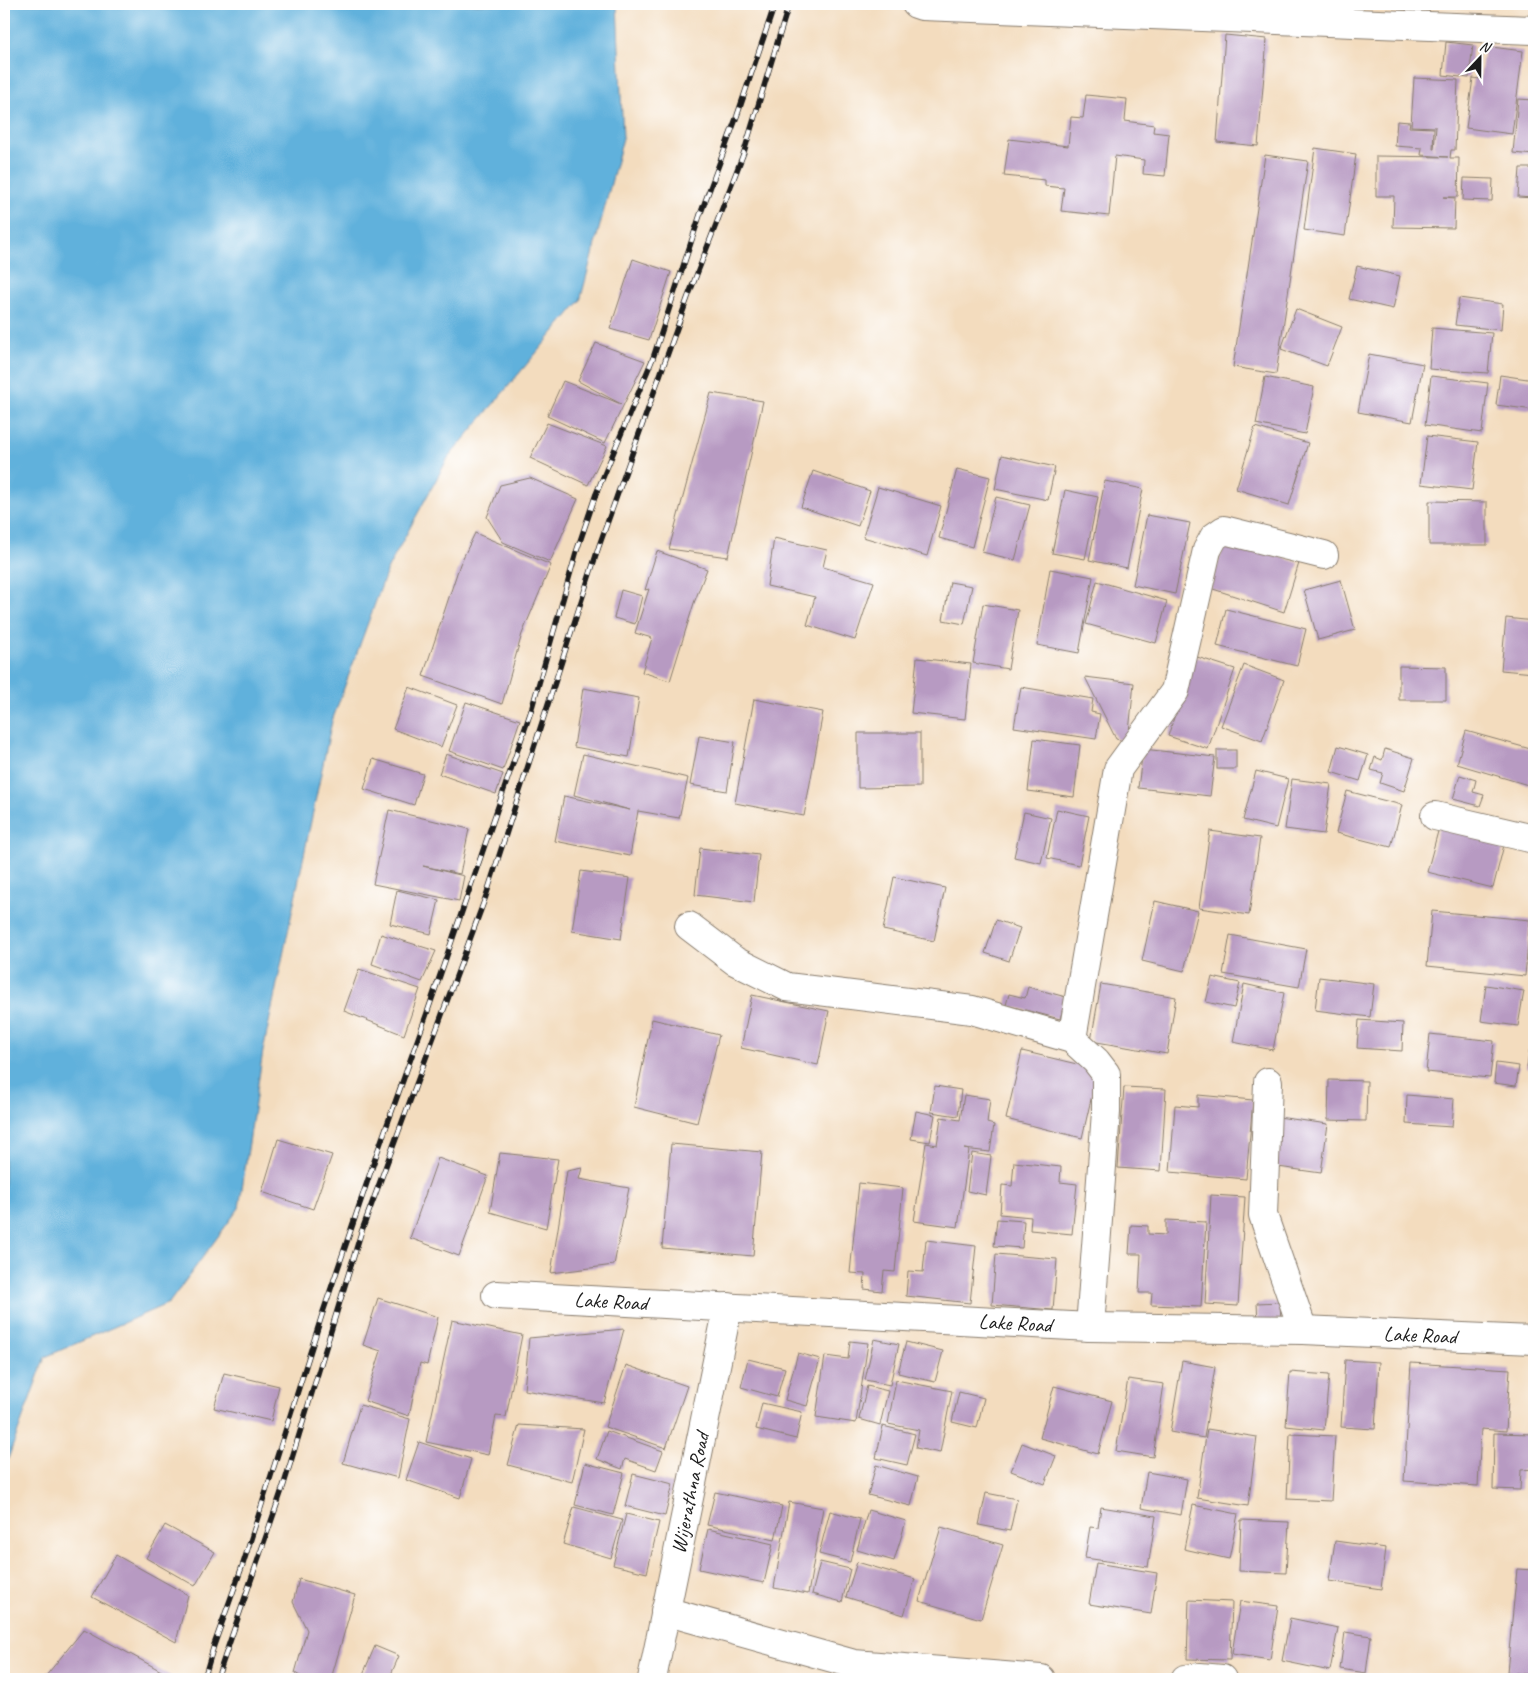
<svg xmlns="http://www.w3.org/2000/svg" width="1538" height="1683" font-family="Caveat,sans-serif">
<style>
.water{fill:#61b1dc;stroke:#3e667c}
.building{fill:#b79ac2}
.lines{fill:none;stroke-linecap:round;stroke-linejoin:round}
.minor-casing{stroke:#887c6d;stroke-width:30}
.minor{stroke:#fff;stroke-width:28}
.rail-casing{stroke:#1c1c1c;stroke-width:5.5}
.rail{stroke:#fff;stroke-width:4;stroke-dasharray:11;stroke-linecap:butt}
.labels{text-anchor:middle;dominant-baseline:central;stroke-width:5;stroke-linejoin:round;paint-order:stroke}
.street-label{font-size:21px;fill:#1c1c1c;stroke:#fff}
</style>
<rect width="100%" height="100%" fill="#fff"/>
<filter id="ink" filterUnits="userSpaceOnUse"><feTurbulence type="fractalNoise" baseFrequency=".02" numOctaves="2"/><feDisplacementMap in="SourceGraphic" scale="10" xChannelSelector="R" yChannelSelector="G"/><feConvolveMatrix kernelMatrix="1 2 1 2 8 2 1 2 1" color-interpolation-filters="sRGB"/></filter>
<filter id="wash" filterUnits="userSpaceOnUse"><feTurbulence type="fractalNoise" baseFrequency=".0096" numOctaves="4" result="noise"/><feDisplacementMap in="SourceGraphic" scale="20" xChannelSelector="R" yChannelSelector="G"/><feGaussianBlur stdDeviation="1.12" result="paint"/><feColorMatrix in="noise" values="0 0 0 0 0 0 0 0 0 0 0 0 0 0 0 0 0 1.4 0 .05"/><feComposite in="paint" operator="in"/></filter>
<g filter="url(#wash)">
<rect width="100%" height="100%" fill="#f3dcbe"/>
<path class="water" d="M4,4h613l6,134 -43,163 -132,157 -60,110 -56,153 -69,330 -24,157 -70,95 -124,54 -41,113z"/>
<g id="blocks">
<g class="building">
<path d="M1225,35l42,4 -9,107 -41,-4z"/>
<path d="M1446,42l27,3 -4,33 -26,-3z"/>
<path d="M1484,46l39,5 -11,83 -46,-6 7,-50 7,1z"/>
<path d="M1414,78l44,2 -3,70h-4l-1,8h9l-1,39h-15l12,1 -1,30 -61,-1 1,-31h-18v-40l72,1 -27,-2 1,-7 -27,-2 2,-25 13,1 -1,5 25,1 -1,21h1l2,-22 -25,-1z"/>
<path d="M1086,95l41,4 -2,22 29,4 -1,7 16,2 -4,42 -22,-2 1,-14 -29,-4 -6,60 -48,-5 3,-23 -19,-2v-6l-41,-4 5,-37 59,7 3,-29 12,1z"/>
<path d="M1518,99l16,1v55l-21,-2z"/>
<path d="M1315,148l41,6 -11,82 -41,-6z"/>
<path d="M1265,155l43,6 -32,213 -43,-7z"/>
<path d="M1520,168h14v30l-16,-1z"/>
<path d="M1464,178l29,1 -1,22 -29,-1z"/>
<path d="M633,259l38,13 -22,68 -39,-11z"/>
<path d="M1357,266l43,10 -7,33 -44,-10z"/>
<path d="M1459,298l44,6 -2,26 -46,-5z"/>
<path d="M1296,309l46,18 -15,39 -46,-17z"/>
<path d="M1432,328l60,5 -4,40 -59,-4z"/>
<path d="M596,343l49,18 -40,82 -58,-27 16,-35 58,23 -43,-23z"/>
<path d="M1369,354l54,10 -11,58 -54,-10z"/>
<path d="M1500,375l34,5v30l-38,-5z"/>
<path d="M1431,376l57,7 -6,50 -57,-8z"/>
<path d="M1265,377l49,10 -9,47 -49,-10z"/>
<path d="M711,393l52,8 -35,156 -59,-8z"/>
<path d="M547,423l60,23 -19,39 -58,-27z"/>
<path d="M1255,427l53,16 -19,62 -53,-16z"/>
<path d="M1427,436l51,6 -6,48 -51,-6z"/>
<path d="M1002,455l53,12 -7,33 -53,-11z"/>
<path d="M957,469l33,8 -18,70 -33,-9z"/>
<path d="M813,471l57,20 -12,35 -57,-19z"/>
<path d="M530,478l48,21 -28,63 -47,-20 -16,-25 13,-32z"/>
<path d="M1105,481l38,8 -16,79 -38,-8z"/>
<path d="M878,487l63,19 -14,50 -64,-19z"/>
<path d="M1065,490l33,7 -13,62 -33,-6z"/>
<path d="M996,497l34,8 -15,55 -33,-8z"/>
<path d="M1429,501l58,1v43h-58z"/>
<path d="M1147,515l43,8 -15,71 -42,-9z"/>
<path d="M475,533l76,32 -29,69 -20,70 -79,-28 37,-112z"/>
<path d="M774,538l53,12 -4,17 51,15 -19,58 -48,-15 8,-28 -48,-11z"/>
<path d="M1226,539l73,24 -15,49 -74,-24z"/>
<path d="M657,551l50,18 -13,34 -24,78 -28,-9 10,-34 -17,-5 14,-44 -4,1z"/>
<path d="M1050,569l43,8 -14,76 -42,-8z"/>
<path d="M1341,580l14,50 -37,10 -14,-50z"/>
<path d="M1097,581l70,20 -11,42 -70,-19z"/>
<path d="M950,582l22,4 -8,38 -21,-4z"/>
<path d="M621,590l21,6 -7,28 -21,-6z"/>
<path d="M983,604l35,6 -10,59 -35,-6z"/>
<path d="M1226,609l80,20 -9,37 -80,-20z"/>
<path d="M1506,618l28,3v52l-33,-3z"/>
<path d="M1194,656l41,13 -27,80 -40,-13z"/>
<path d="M917,658l54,6 -6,55 -54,-6z"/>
<path d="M1244,665l40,15 -22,61 -41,-15z"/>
<path d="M1399,666l47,1v33h-47z"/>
<path d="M1085,677l49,6 -6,59 -12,-3z"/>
<path d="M409,687l48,18 -16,42 -48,-18z"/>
<path d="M1021,687l72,12 -2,13 9,2 -4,25 -82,-12z"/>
<path d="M583,688l56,10 -10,59 -55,-10z"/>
<path d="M754,699l69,13 -19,104 -69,-13z"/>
<path d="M466,702l54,18 -17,50 -54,-19z"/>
<path d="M1466,731l68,19v12l-6,23 -71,-21z"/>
<path d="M858,733h62v54l-62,1z"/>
<path d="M699,736l36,6 -8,49 -37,-6z"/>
<path d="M1034,739l46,6 -6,52 -46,-6z"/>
<path d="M1338,746l30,9 -8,26 -29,-9z"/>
<path d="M1143,749l72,8 -5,39 -72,-8z"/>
<path d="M1385,749l29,9 -10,33 -24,-8 3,-10 -12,-3 4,-13 7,3z"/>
<rect x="1217" y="750" width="19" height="19"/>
<path d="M446,754l57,20 -7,20 -57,-20z"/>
<path d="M583,754l105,24 -9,40 -41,-7 -8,45 -75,-15 9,-45 66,14 -56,-15z"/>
<path d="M373,759l50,15 -9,31 -50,-16z"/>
<path d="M1256,771l32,8 -12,49 -33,-8z"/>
<path d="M1460,775l16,5 -3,12 11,3 -4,11 -27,-7z"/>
<path d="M1292,779l39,5 -7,50 -39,-5z"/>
<path d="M1347,791l55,14 -11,42 -55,-14z"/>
<path d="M1057,809l32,7 -10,49 -32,-7z"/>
<path d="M389,810l80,19 -9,45 -37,-8 41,10 -5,25 -86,-17z"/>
<path d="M1024,812l27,6 -10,45 -27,-6z"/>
<path d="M1440,824l65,17 -12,47 -66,-16z"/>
<path d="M1210,831l50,7 -11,77 -50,-7z"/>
<path d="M700,848l59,7 -5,47 -59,-7z"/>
<path d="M581,871l49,7 -9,61 -49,-8z"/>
<path d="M894,877l51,11 -11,53 -51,-11z"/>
<path d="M397,890l42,10 -8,34 -41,-10z"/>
<path d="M1155,901l43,10 -14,60 -42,-10z"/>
<path d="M1432,911l98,9 -5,56 -98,-10z"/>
<path d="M996,920l24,8 -11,33 -24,-8z"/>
<path d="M381,934l55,17 -14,31 -50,-18z"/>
<path d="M1230,935l76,14 -7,38 -76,-13z"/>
<path d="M359,969l61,20 -16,46 -60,-24z"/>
<path d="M1212,977l28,6 -6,25 -28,-6z"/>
<path d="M1319,977l55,7 -4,33 -55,-7z"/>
<path d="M1101,984l75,13 -9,57 -76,-13z"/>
<path d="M1244,984l40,9 -11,57 -40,-8z"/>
<path d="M1486,985l38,6 -6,35 -37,-5z"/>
<path d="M1028,987l38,10 -6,22 -54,-14 3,-11 16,4z"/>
<path d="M752,995l77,16 -11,54 -77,-17z"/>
<path d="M652,1019l67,16 -22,88 -63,-16z"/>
<path d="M1359,1020l44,3 -1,28 -45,-3z"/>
<path d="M1430,1034l64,7 -4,37 -64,-6z"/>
<path d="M1530,1046l4,1v23l-7,-2z"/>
<path d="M1022,1051l76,18 -16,69 -76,-19z"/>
<path d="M1496,1063l23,3 -3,20 -22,-3z"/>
<path d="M1329,1080l38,1 -1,40 -38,-1z"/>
<path d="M935,1086l26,4 -3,26 -27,-4z"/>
<path d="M1124,1087l42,2 -5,82 -43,-3z"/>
<path d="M964,1095l26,4 -3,24 7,2 -4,27 -26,-3 5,1 -11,77 -44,-6 12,-78 11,2 4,-28 19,3z"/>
<path d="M1198,1095l55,5 -7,79 -76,-7 5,-67 23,2z"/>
<path d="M1407,1095l47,4 -2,28 -46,-3z"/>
<path d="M916,1111l19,4 -5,27 -19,-3z"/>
<path d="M1278,1117l50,7 -7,49 -50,-7z"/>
<path d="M278,1139l54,16 -19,54 -51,-17z"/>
<path d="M671,1144l91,8 -9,104 -91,-8z"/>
<path d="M500,1153l58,6 -12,69 -56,-16z"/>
<path d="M972,1153l19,3 -5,39 -19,-4z"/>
<path d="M438,1158l50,18 -29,80 -49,-18z"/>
<path d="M1014,1162l47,5 -1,15 17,2 -5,50 -42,-4 1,-13 -31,-3 2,-29 10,1z"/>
<path d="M582,1168l-3,11 50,9 -15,77 -63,8 16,-102z"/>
<path d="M859,1183l44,5 -8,84 -11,-1 -2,20 -18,-2 1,-15 -15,-1z"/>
<path d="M1211,1195l34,2 -7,109 -33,-2z"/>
<path d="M997,1219l27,2 -2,27 -28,-2z"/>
<path d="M1166,1220l40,2 -5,85 -50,-2 1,-12h-13l2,-39h-12l2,-29 17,1v8l18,1z"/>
<path d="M926,1240l50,6 -6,57 -64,-7 2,-25 15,1z"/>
<path d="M996,1254l61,5 -4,51 -61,-5z"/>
<path d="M378,1298l60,19 -11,48 -7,-2 -11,53 -44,-15 16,-50 -18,-6z"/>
<path d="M1280,1302l1,21h-23l-1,-20z"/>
<path d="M452,1320l70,15 -16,82 -10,-1 -8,39 -62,-13z"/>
<path d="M624,1329l-20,74 -80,-13 5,-52z"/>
<path d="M874,1339l25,5 -9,41 -25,-5z"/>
<path d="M850,1341l18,2 -12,80 -40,-6 9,-61 23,3z"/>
<path d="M906,1342l37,9 -8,31 -37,-9z"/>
<path d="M798,1353l22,6 -13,47 -22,-6z"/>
<path d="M748,1359l37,9 -8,29 -36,-10z"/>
<path d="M1345,1360l34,2 -4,67 -34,-2z"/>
<path d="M1182,1361l33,6 -11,71 -34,-6z"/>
<path d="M1411,1363l99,6 -4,62 -25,-2 -3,57 -74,-5z"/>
<path d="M626,1365l61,21 -21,62 -61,-21z"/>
<path d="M1290,1372l39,3 -5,55 -38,-4z"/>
<path d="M224,1373l55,13 -8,35 -57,-13z"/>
<path d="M1128,1379l36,5 -11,73 -37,-6z"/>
<path d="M896,1380l56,11 -12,62 -24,-5 3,-18 -31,-6z"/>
<path d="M867,1386l21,5 -8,34 -21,-6z"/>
<path d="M1054,1386l58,15 -14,53 -58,-16z"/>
<path d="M959,1392l25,6 -7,30 -25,-6z"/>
<path d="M762,1403l40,9 -6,27 -40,-10z"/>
<path d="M360,1405l50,14 -12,59 -55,-15z"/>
<path d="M519,1425l65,4 -12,53 -64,-17z"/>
<path d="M883,1426l32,8 -8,31 -31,-7z"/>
<path d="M1207,1429l50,8 -9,69 -51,-8z"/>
<path d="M607,1431l56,20 -7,19 -31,-11 -3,10 -25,-10z"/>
<path d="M1494,1433l40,1v35l-13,1 -1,20 -27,-1z"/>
<path d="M1290,1434l45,2 -4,65 -44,-2z"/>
<path d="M419,1442l52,17 -11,39 -54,-18z"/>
<path d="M1022,1443l34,13 -11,28 -34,-13z"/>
<path d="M585,1463l39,10 -11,42 -38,-10z"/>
<path d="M876,1465l42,12 -7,29 -43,-11z"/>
<path d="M1147,1472l40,7 -6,36 -40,-7z"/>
<path d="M633,1474l40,10 -8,32 -40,-10z"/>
<path d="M715,1492l67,14 -7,34 -68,-15z"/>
<path d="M986,1493l31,6 -7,32 -31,-6z"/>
<path d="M789,1502l34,6 -15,86 -34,-6z"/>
<path d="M1193,1505l45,9 -9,45 -45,-10z"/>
<path d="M574,1507l48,13 -11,38 -48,-14z"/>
<path d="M1101,1507l55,9 -8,51 -63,-9 5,-31 8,1z"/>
<path d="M868,1510l38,11 -12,40 -37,-11z"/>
<path d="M830,1511l30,8 -10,43 -31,-8z"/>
<path d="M626,1514l33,8 -12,51 -34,-8z"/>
<path d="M1241,1520l48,2 -3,51 -47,-2z"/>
<path d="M165,1525l50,27 -20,34 -49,-28z"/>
<path d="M941,1527l62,18 -22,74 -62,-18z"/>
<path d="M708,1529l65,15 -9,39 -65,-14z"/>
<path d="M1335,1541l51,7 -5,41 -52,-8z"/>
<path d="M116,1555l72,40 -12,47 -84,-45z"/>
<path d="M820,1562l30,7 -8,33 -30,-8z"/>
<path d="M857,1562l58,17 -11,36 -58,-18z"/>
<path d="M1096,1563l61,10 -6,41 -62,-10z"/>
<path d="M1517,1569l17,1v105l-27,-3z"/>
<path d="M299,1579l56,16 -24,84h-26l-10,-6 12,-43 -14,-28z"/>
<path d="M1189,1600l43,2 -2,58 -43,-1z"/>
<path d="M1240,1601l38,5 -8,54 -38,-6z"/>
<path d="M1290,1618l48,10 -8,43 -48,-10z"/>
<path d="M84,1629l92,50h-127l-4,-2z"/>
<path d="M1345,1632l26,4 -5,37 -26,-4z"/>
<path d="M375,1646l24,10 -10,23h-28z"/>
</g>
</g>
</g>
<g filter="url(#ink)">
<use href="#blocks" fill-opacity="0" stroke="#887c6d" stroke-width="1"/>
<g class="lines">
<defs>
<g id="minor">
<path d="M916,4l6,2 612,24"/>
<path d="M1435,816l99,23"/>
<path d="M689,926l46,35 52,26 185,23 100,29 24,22 10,13v38l-16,215"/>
<path d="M1072,1039l46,-270 57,-78 32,-141 7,-13 10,-7 100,25"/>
<path d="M1268,1082l-5,133 40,115"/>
<path id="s1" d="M496,1295l594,32 213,3 231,10"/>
<path d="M665,1611l189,53 187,15"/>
<path id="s2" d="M652,1679l76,-372"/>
<path d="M1185,1679l15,-2 22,2"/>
</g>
</defs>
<use href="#minor" class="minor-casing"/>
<use href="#minor" class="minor"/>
<defs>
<g id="rail">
<path d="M204,1679l10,-34 29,-81 79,-249 55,-162 49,-137 105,-305 46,-161 19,-56 57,-136 47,-143 37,-99 38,-112"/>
<path d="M217,1679l67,-195 77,-251 125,-337 113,-350 89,-249 56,-145 45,-148"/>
</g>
</defs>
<use href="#rail" class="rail-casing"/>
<use href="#rail" class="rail"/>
</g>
</g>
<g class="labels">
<g class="street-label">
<text stroke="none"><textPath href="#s1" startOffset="115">Lake Road</textPath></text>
<text stroke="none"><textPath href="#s1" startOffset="520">Lake Road</textPath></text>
<text stroke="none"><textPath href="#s1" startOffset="925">Lake Road</textPath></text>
<text stroke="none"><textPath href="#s2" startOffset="190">Wijerathna Road</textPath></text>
</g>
</g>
<rect width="1538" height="1683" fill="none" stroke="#fff" stroke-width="20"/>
<g transform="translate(1480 58) rotate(22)" stroke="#ffffff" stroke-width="4" paint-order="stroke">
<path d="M0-4L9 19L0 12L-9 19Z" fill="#1c1c1c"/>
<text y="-8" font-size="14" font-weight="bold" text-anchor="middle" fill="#1c1c1c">N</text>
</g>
</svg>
